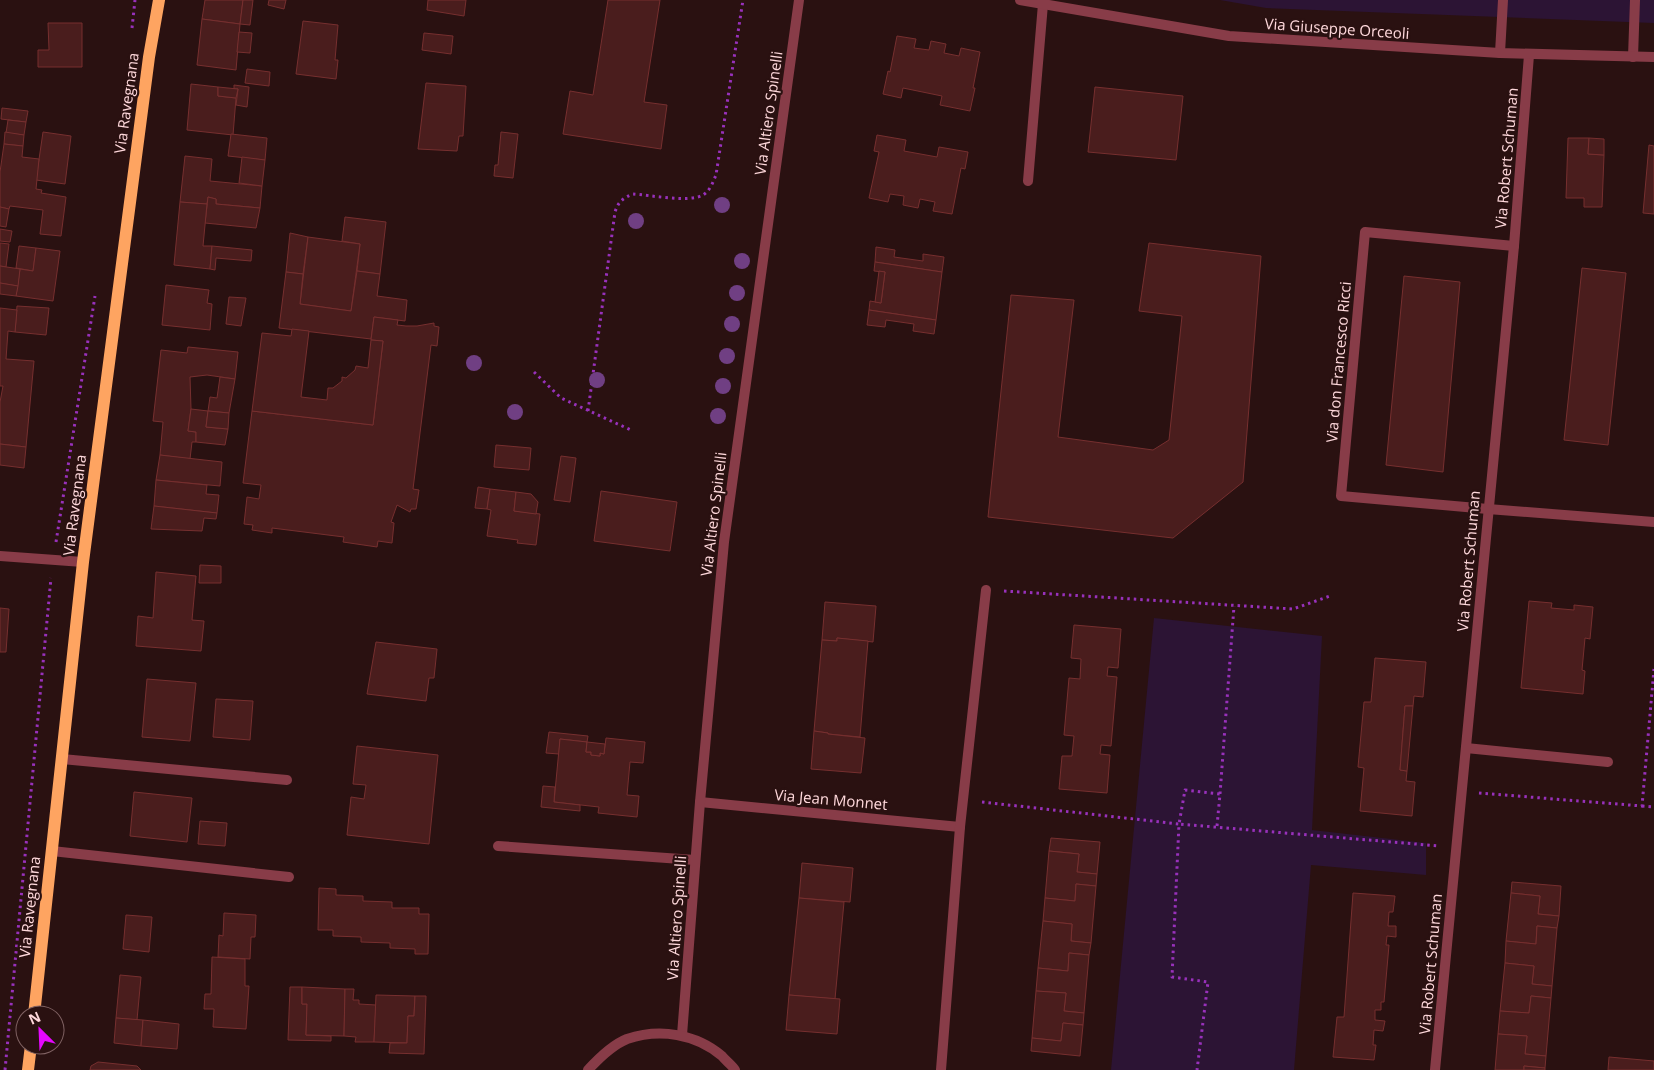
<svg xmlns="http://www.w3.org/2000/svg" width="1654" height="1070" font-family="'Open Sans',sans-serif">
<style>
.green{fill:#2c1434}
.building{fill:#4a1d1d;stroke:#762f2f}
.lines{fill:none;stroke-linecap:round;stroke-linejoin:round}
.path{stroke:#9831bb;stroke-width:3;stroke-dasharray:2.5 4;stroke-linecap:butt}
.service{stroke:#883c48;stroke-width:10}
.minor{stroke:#883c48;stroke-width:10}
.tertiary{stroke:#883c48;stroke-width:10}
.primary{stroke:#fea461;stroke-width:12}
.tree{fill:#703f83}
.labels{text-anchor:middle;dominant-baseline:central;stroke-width:4.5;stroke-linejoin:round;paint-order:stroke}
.street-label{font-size:15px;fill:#ffd9dc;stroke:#2a1111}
</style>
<rect width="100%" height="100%" fill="#2a1111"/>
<g class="green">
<path d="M1220,0h434v23l-388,-15z"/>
<path d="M1154,618l168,18 -10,194 114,13v32l-115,-10 -17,205h-183z"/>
</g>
<g class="building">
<path d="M205,0h38l-3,24 -38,-5z"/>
<path d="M243,0h10l-3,25 -10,-1z"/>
<path d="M269,0h17l-2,9 -16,-4z"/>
<path d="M428,0h38l-2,16 -37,-6z"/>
<path d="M608,0h52l-16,102 23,3 -6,44 -98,-15 7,-43 23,4z"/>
<path d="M202,19l38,5 -4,46 -39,-5z"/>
<path d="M303,21l35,4 -3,35h3l-2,19 -40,-5z"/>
<path d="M48,23h34v44h-44v-17h11z"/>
<path d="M239,32l13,1 -2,20 -13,-1z"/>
<path d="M424,33l29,3 -2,18 -29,-4z"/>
<path d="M897,36l19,3 -2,9 15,2 2,-9 15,3 -2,9 15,3 2,-8 19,4 -7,36h2l-5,23 -30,-6 2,-9 -39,-8 -2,10 -18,-4 5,-23 2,1z"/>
<path d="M247,69l23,3 -1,14 -24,-3z"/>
<path d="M426,83l40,3 -3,50h-4l-2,15 -39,-2z"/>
<path d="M191,84l27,3v9l18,2 -3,37 -46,-5z"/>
<path d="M234,85l15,2 -2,20 -11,-2 2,-16h-4z"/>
<path d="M218,87l20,2 -2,9 -18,-2z"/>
<path d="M1095,87l88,9 -7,64 -88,-8z"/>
<path d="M2,108l26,3 -2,11 -25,-3z"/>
<path d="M8,120l18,2 -2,13 -18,-2z"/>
<path d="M5,132l19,3 -1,11 -19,-2z"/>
<path d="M43,132l28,4 -6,48 -29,-4z"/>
<path d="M501,132l17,2 -5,44 -19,-2 1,-11h3z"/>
<path d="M231,134l36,4 -2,22 -37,-4z"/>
<path d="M877,135l29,5 -2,11 33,6 2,-10 29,5 -3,17 -4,-1 -9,46 -19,-3 2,-9 -15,-3 -2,9 -15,-3 1,-9 -14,-2 -2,8 -19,-4 10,-46 -5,-1z"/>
<path d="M1568,138h21l-1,16 16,1 -2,52h-18v-9h-18z"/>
<path d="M1589,138l15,1v16l-16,-1z"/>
<path d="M4,144l19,2 -1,11 17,2 -3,30 6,1 -1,3 25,4 -5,39 -21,-2 3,-24 -33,-4 -1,3 -9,-2v-35z"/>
<path d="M1649,145l5,1v68l-11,-1z"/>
<path d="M185,156l27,3 -2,22 52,5 -2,22 -44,-4v-5l-8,-2 -1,7 -27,-2z"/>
<path d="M242,157l23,3 -3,26 -23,-3z"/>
<path d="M208,197l8,2v5l44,4 -4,20 -51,-5z"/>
<path d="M180,202l27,2 -4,42h9l-2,23 -36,-4z"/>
<path d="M0,207l9,2 -3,18 -6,-1z"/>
<path d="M345,217l41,5 -6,52 -23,-3 3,-27 -18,-3z"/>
<path d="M0,229l12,2 -2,11 -10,-1z"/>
<path d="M290,233l18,4 -5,37 -17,-2z"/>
<path d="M308,237l52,7 -9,67 -51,-7z"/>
<path d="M0,243l9,1 -3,23 -6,-1z"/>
<path d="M1149,243l112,13 -18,226 -70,56 -185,-21 23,-222 63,5 -16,137 95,13 16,-10 13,-124 -43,-5z"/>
<path d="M19,246l17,2 -3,23 -17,-3z"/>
<path d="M212,246l40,4 -1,11 -35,-3 -1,12 -5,-1z"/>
<path d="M876,247l19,3 -1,7 29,4v-7l21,3 -2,15 -67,-10z"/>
<path d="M36,248l24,3 -7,50 -37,-5 4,-27 13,2z"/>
<path d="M875,262l67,10 -6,48 -67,-10 1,-9 11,2 4,-31 -11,-1z"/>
<path d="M0,266l20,3 -2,17 -18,-3z"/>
<path d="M1582,268l44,5 -18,172 -44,-5z"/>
<path d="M357,271l23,3 -3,22 30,4 -2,21 -31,-4 -3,22 -92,-11 7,-56 17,2 -3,30 51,7z"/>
<path d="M879,271l6,1 -4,31 -6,-1z"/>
<path d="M1404,276l56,6 -17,190 -57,-7z"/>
<path d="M0,283l18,3 -2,10 -16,-2z"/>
<path d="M166,285l43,5 -2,13 5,1 -2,26 -48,-5z"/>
<path d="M229,297l17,1 -5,28 -15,-2z"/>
<path d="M17,306l32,2 -3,27 -31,-3z"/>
<path d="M0,308l17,2 -2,22 -7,-1 -2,28 28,2 -8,86 -26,-3v-42l3,-16h-3z"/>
<path d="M869,310l67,10 -2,14 -21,-3 1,-7 -28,-4 -1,7 -18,-2z"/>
<path d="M374,317l24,3 -1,5 9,1h11l17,-3v3l5,1 -2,19 -6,-1 -18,144 6,1 -3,19h-5l-1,3 -13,-7 -6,17 3,1 -2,20 -14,-2 -1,6 -34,-5 1,-5 -72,-9v5l-20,-3 1,-5 -9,-1 3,-27 12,2 2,-14 -18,-2 9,-72 121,14 10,-84 -12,-1z"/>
<path d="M292,329l17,2 -8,66 26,3 1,-12h5l9,-7v-4l4,1 9,-8 1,-4 12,2 3,-28 12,1 -10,84 -121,-14 10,-78 29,3z"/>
<path d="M188,347l50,5 -3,27 -28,-4 -17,2 1,32 -3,22 8,1v10h-4l-2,17 -30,-4 3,-33 -10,-1 8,-71 26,3z"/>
<path d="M220,377l15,2 -6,34 -21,-2 2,-14 7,1z"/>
<path d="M191,409l17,2 -2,16 22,2 -3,16 -29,-3v-10l-8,-1z"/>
<path d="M208,411l21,2 -1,16 -22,-2z"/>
<path d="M0,444l26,3 -2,21 -24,-3z"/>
<path d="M496,445l35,3 -2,22 -35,-3z"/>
<path d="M160,455l62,7 -2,24 -64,-6z"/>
<path d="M561,456l15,2 -6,44 -16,-2z"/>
<path d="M156,480l51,5 -1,9 13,1 -2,18 -63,-7z"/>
<path d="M478,487l12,2 -3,20 -12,-1z"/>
<path d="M490,489l26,3 -2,19 26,3 -4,31 -19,-2 1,-3 -31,-4 4,-26 -4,-1z"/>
<path d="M601,491l76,11 -7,49 -76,-10z"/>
<path d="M516,492l15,2 7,8 -2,12 -22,-3z"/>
<path d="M154,506l63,7 -1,6 -12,-1 -2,13 -51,-2z"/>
<path d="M200,565l21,1v17h-22z"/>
<path d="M156,572l40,4 -4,44 12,1 -3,30 -65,-5 2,-30 15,2z"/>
<path d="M1529,601l23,2 -1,5 23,2v-5l19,2 -3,32 -5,-1 -3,32 3,1 -2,23 -62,-6z"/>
<path d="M825,602l51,4 -3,36 -36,-4v3l-15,-1z"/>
<path d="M0,608l9,1 -3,43h-6z"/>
<path d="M1074,625l47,4 -3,39 -10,-1 -1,9 10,1 -6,69 -10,-1 -1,9 10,1 -3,38 -48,-4 3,-33h10l2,-20 -10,-1 5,-57 11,1 1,-20 -10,-1z"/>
<path d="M837,638l31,3 -8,96 -32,-3v-1l-14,-2 8,-91 15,1z"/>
<path d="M376,642l61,7 -3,29h-5l-3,23 -59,-7z"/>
<path d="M1375,658l51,4 -3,35 -9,-1 -1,10h-8l-5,64 7,1 -1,10 9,1 -3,34 -52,-5 4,-43 -6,-1 6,-65h7z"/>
<path d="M147,679l49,4 -6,58 -48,-4z"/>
<path d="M216,699l37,2 -3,39 -37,-3z"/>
<path d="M1405,706h8l-6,65 -7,-1z"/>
<path d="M814,731l14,2v1l37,4 -4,35 -50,-4z"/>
<path d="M549,732l39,4 -1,6 -27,-3 -1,15 -13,-1z"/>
<path d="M606,738l39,4 -2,21 -13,-1 -3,33 12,1 -2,21 -39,-4 1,-6 -45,-5 6,-63 27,3 -1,10h5v3l9,1v-3l4,1z"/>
<path d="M587,742l18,2 -1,10 -4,-1v3l-9,-1v-3h-5z"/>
<path d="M357,746l81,9 -9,89 -82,-9 4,-38 13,2 2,-14 -13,-1z"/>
<path d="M543,786l12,1 -1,15 26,3v6l-39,-4z"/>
<path d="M134,792l58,6 -5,44 -57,-6z"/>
<path d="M200,821l27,2 -2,23 -27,-2z"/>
<path d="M1051,838l49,4 -3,32 -20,-2 2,-18 -30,-3z"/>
<path d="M1049,851l30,3 -2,18 20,2 -1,12 -20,-2 -1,17 -30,-3z"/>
<path d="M802,863l51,5 -3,34 -51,-4z"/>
<path d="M1512,882l49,4 -2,30 -21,-2 2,-18 -29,-3z"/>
<path d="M1076,884l20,2 -5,57 -20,-2 1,-17 -29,-3 2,-23 30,3z"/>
<path d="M319,888l17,1v6l27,1v5l29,1v6h27v6h10l-1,40h-13v-5l-25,-1v-5l-29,-1v-5l-28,-1v-6h-15z"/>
<path d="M1353,893l42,3 -2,16h-4l-1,14h8v11l-9,-1 -1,9h3l-5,57h-3v8h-6v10l10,1 -2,10 -9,-1 -1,15h3l-2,15 -41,-3 4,-40h7z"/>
<path d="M1511,893l29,3 -2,18 21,2 -2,12 -20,-2 -1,18 -30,-3z"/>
<path d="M799,898l45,4 -9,97 -46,-4z"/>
<path d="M224,913l32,2 -1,22h-4l-1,22 -32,-2 1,-22 4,1z"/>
<path d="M126,915l26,2 -3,35 -26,-3z"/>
<path d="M1043,921l29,3 -1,17 20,2 -2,12 -20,-2 -1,18 -30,-3z"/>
<path d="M1537,926l20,2 -5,58 -20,-2 2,-18 -29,-3 1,-22 30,3z"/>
<path d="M1069,953l20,2 -5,58 -20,-2 2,-18 -30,-2 2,-23 30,3z"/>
<path d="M212,957l33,2v27h4l-3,43 -33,-2 1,-18h-10l1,-15h6z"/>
<path d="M1505,963l29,3 -2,18 20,2 -1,12 -20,-2 -2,17 -29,-2z"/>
<path d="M120,975l21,2 -4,43 -21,-2z"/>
<path d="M290,987h12v17h5l-1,31 25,1v5l-43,-1z"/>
<path d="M302,987l43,2 -1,47 -38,-1 1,-31h-5z"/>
<path d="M345,989h9l-1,11h6v4l17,1 -2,37h-19l1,-5 -12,-1z"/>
<path d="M1036,991l30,2 -2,18 20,2 -1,12 -20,-2 -2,18 -29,-3z"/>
<path d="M376,995l39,1 -1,20h-6l-1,27 -33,-1z"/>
<path d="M789,995l51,4 -3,35 -51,-4z"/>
<path d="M415,996h11l-2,58 -35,-1 1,-10h17l1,-27h6z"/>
<path d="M1531,996l20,2 -5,58 -21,-2 2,-18 -29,-2 2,-23 29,2z"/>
<path d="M116,1018l27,2 -2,26 -27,-3z"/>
<path d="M143,1020l36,4 -2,25 -36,-3z"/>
<path d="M1063,1023l20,2 -3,31 -49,-5 1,-13 29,3z"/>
<path d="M1498,1034l29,2 -2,18 21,2 -1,12 -21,-2v4h-29z"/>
<path d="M1609,1057l45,4v9h-46z"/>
<path d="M98,1062l39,4 4,4h-51l1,-4z"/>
<path d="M1524,1066l21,2v2h-21z"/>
</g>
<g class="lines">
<g class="path">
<path d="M132,28l3,-28"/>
<path d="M534,372l27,26 72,33"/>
<path d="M588,411l27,-199c3,-10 8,-14 18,-18 17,1 56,9 70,1 7,-4 10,-13 13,-20l27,-175"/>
<path d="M56,542l39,-246"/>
<path d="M1004,591l289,18 37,-13"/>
<path d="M1479,793l163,13 12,-137"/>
<path d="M1220,794l14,-188"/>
<path d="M982,802l197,22 -7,153 36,5 -11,88"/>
<path d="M1642,806l12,1"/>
<path d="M1217,826l3,-32 -35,-4 -6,34 260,22"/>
<path d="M5,1070l46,-492"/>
</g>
<g class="service">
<path d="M1500,53l3,-53"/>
<path d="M1633,57l2,-57"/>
<path d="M1028,181l15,-177"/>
<path d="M1466,748l142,14"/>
<path d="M62,759l225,21"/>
<path d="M498,846l197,14"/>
<path d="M52,851l237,26"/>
</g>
<g class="minor">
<path d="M1514,246l-149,-14 -24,264 147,13 166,13"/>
<path d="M0,556l83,6"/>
<path d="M700,802l260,25"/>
<path d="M682,1035l18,-233 24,-260 75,-542"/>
<path d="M588,1070c11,-12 24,-25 39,-31 33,-11 69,-5 95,17 4,5 10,9 13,14"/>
<path d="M941,1070l19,-243 26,-237"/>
<path d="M1435,1070l79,-824 15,-191"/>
</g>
<path class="tertiary" d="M1020,0l209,36 271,17 154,4"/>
<g class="primary">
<path d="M34,1015l49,-453 66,-505 10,-57"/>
<path d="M28,1070l3,-25"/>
</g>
</g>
<g class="tree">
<circle cx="722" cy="205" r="8"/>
<circle cx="636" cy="221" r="8"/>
<circle cx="742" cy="261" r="8"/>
<circle cx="737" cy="293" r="8"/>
<circle cx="732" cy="324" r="8"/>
<circle cx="727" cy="356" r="8"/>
<circle cx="474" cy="363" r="8"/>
<circle cx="597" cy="380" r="8"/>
<circle cx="723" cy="386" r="8"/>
<circle cx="515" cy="412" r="8"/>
<circle cx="718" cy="416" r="8"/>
</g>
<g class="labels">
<g class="street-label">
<text transform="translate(1337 28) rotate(4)">Via Giuseppe Orceoli</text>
<text transform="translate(126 103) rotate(-82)">Via Ravegnana</text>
<text transform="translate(768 113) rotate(-82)">Via Altiero Spinelli</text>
<text transform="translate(1506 158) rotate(-85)">Via Robert Schuman</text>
<text transform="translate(1338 362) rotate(-85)">Via don Francesco Ricci</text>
<text transform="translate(74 505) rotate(-83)">Via Ravegnana</text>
<text transform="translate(713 514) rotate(-83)">Via Altiero Spinelli</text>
<text transform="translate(1468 561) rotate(-85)">Via Robert Schuman</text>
<text transform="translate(831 799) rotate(5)">Via Jean Monnet</text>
<text transform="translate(29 907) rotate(-84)">Via Ravegnana</text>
<text transform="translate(676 918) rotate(-86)">Via Altiero Spinelli</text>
<text transform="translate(1430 964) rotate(-85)">Via Robert Schuman</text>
</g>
</g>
<g transform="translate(40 1030) rotate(336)"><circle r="24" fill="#2a1111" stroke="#7f6162"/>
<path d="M0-4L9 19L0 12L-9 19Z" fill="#e607fe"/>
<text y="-8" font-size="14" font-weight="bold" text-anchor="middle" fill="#ffd9dc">N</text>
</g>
</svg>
